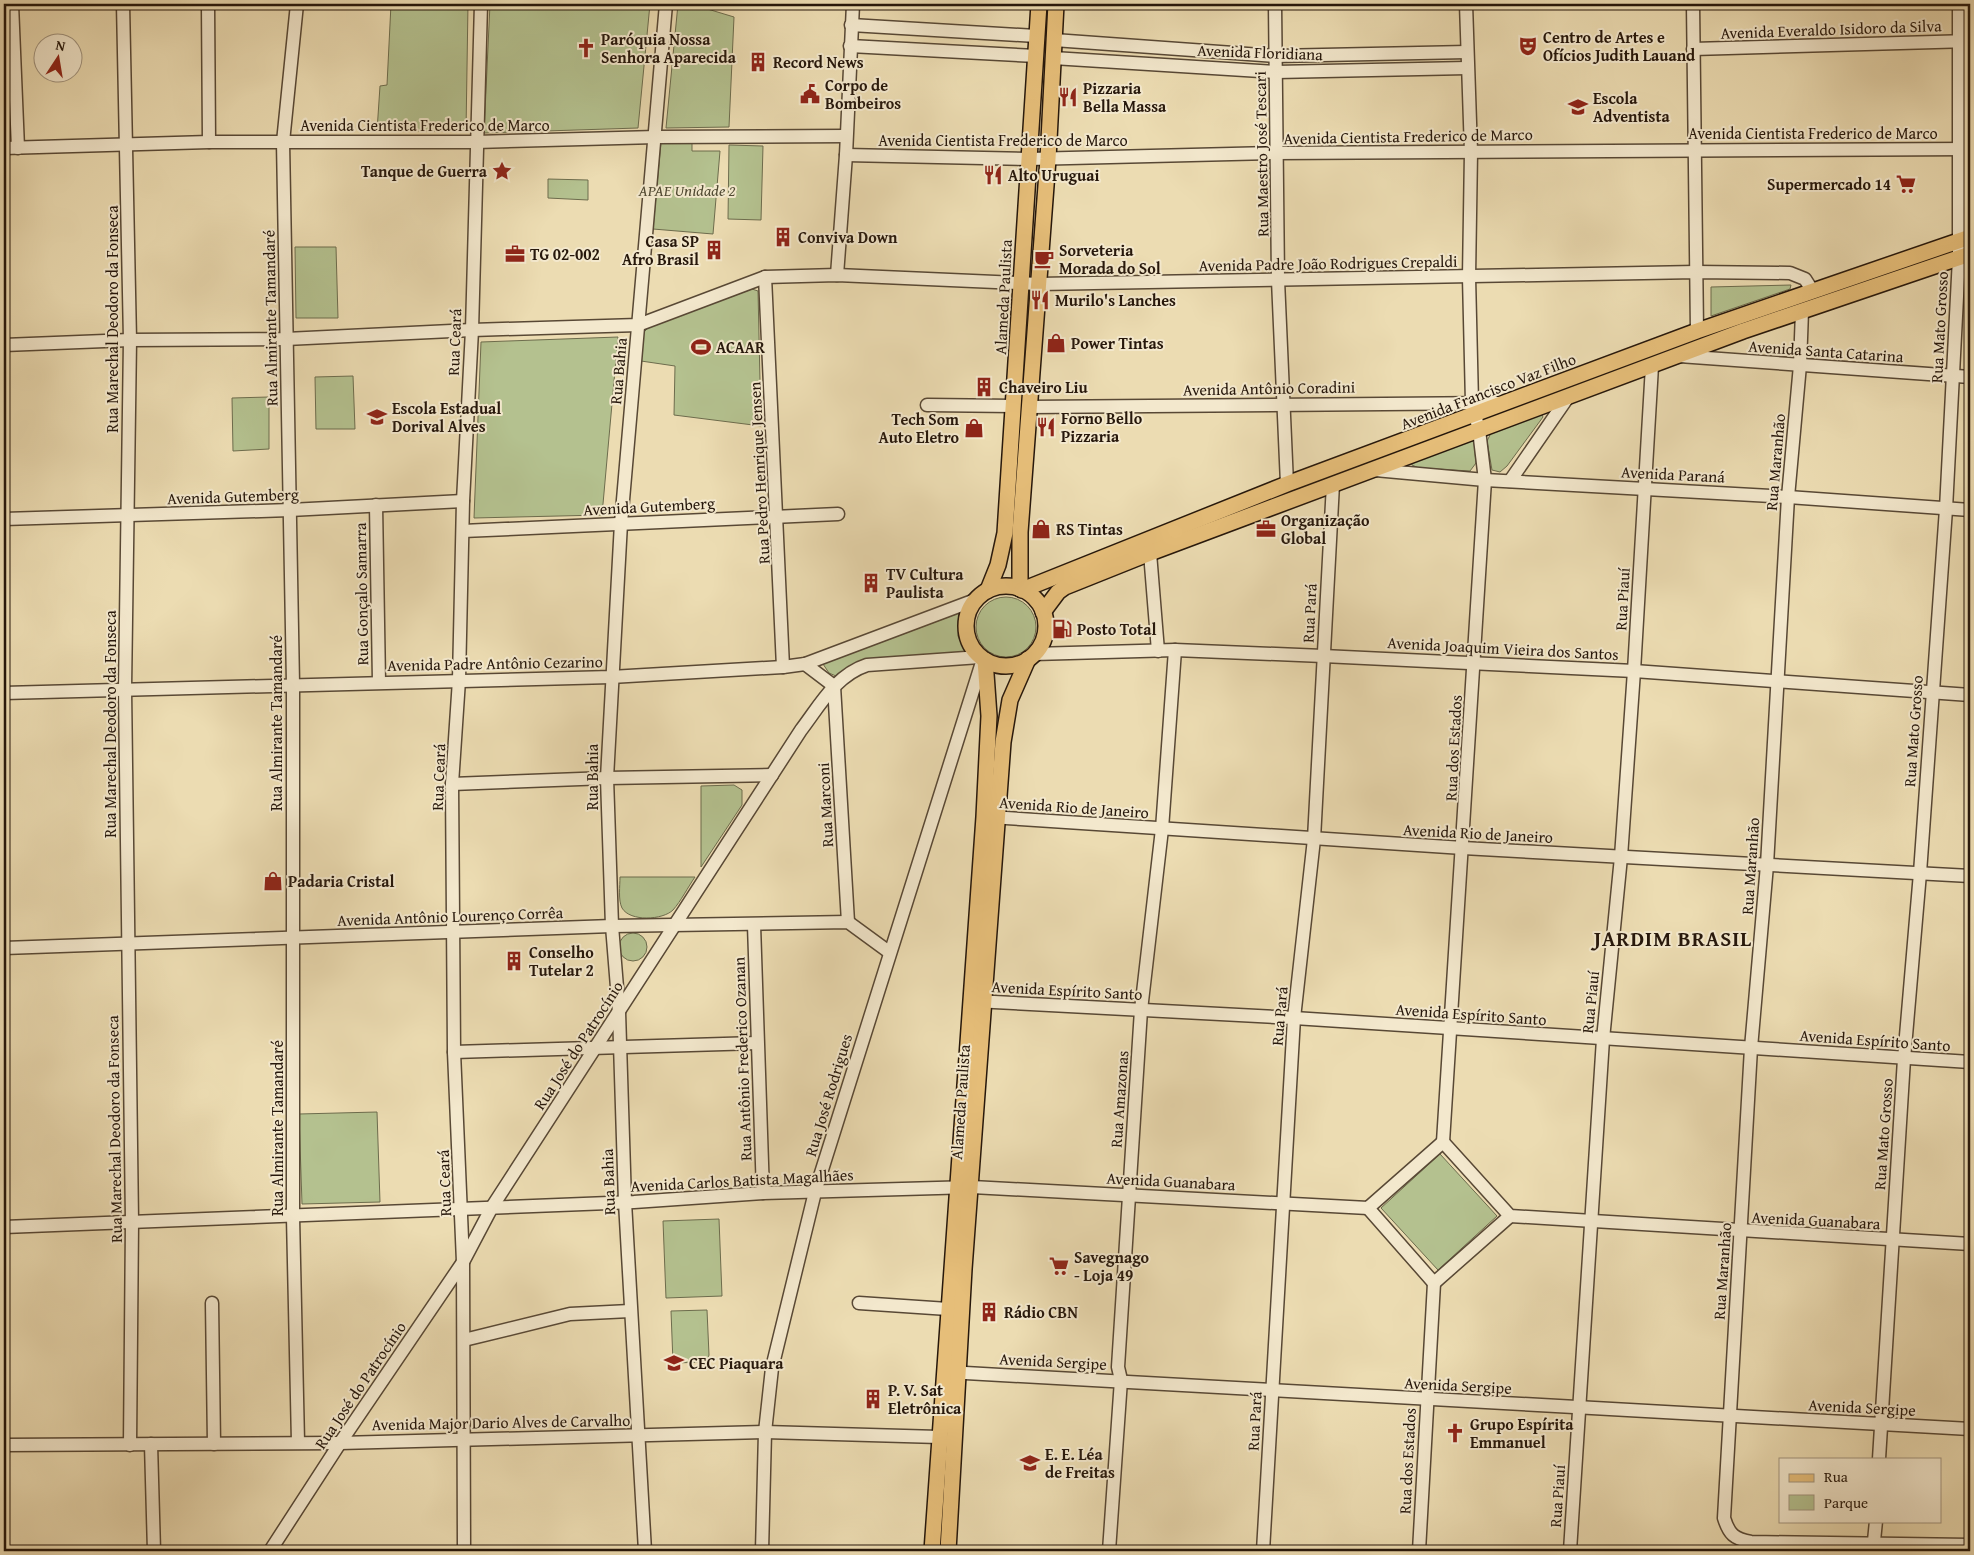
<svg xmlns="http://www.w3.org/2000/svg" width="1974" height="1555" font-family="'Gentium Book Plus',serif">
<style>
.green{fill:#b4c18f;stroke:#6d6c4d}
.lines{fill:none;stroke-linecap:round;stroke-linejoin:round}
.minor-casing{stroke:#584835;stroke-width:15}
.major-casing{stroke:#26170b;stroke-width:18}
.minor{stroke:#f3e8cd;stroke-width:12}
.major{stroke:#e6be79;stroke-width:15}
.labels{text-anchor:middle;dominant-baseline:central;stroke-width:4;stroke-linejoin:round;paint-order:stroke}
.street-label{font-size:16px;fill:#26170b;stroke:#f3e8cd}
.poi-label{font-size:16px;font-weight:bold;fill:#26170b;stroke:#f3e8cd;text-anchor:start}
.park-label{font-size:16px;font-style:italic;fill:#514a33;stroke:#f3e8cd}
.district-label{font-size:21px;font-weight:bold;letter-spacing:1px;fill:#26170b;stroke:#f3e8cd}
</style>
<rect width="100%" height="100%" fill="#ecdcb2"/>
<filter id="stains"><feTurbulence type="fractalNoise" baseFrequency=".004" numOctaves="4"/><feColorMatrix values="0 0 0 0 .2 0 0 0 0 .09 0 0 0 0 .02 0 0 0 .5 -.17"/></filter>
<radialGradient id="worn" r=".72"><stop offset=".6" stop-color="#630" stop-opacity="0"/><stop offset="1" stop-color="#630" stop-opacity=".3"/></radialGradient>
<g class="green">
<path d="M391,4h77l-2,127h-89l3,-45 7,-1z"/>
<path d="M490,4h160l-12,124 -154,5z"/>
<path d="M678,4h13l43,13 -5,110 -63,1z"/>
<path d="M692,140v11h28l-7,83 -60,-5 8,-87z"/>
<path d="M729,145l34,1 -2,74 -33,-1z"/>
<path d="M548,179l40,1v20l-40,-2z"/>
<path d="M295,247h41l2,71h-42z"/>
<path d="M1791,285l-1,4 -79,27v-29z"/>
<path d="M752,289l6,2 3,135 -87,-11 1,-49 -34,-5 2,-28 6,-6z"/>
<path d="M618,337l-16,178 -128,3 7,-176z"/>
<path d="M353,376l2,53h-39l-1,-52z"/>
<path d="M269,397v52l-36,2 -1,-53z"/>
<path d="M1541,413l2,4 -36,49 -7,6 -8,-2 -5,-29 4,-8z"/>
<path d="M1470,439l4,3 2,21 -6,8 -51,-3 -7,-3 -1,-2z"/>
<circle cx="1006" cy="627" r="30"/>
<path d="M959,613l-1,23 9,19 -131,21 -7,-3 -6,-9z"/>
<path d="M734,785l8,5v15l-41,62v-81z"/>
<path d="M620,877h75c-7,10 -14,24 -22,33 -10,10 -43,12 -51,-2 -4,-8 -2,-22 -2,-31z"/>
<circle cx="633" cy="947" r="14"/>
<path d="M377,1112l3,90 -78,2 -3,-90z"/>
<path d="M1440,1154l57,62 -59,54 -57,-62z"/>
<path d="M719,1219l3,77 -56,2 -3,-77z"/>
<path d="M707,1310l2,45 -2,7 -34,1 -2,-52z"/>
</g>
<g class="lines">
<defs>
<g id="minor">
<path d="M12,4l6,144"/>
<path d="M123,4l7,336 -5,349 7,533 -2,223"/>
<path d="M208,4l1,138"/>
<path d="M297,4l-14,138 10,542v533l5,225"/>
<path d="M1275,4l3,276 9,204"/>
<path d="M1693,4l4,327"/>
<path d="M851,25l185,11"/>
<path d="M1054,40l221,16 192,-4"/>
<path d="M850,46l186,10"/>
<path d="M1693,49l277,-8"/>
<path d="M1053,58l223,14 191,-4"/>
<path d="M4,148l205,-6h267l180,-5 190,-1"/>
<path d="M846,155l183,4 247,-6 694,-4"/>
<path d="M837,275l9,-120 7,-151"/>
<path d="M765,277l18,390"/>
<path d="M1802,311l-2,54 -12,132 -21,368 -16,183 -27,470c5,16 10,21 27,24l219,3"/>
<path d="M4,345l126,-5 156,-1 186,-9 166,-5 127,-48 72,-2 202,9 657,-12 94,1 15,6 7,11"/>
<path d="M1679,356l291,21"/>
<path d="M927,405l87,1"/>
<path d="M1029,407l470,-4"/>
<path d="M1375,470l110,10 303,17 182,13"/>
<path d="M1510,481l58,-84"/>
<path d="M376,505l3,177"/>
<path d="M4,519l286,-9 173,-9"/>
<path d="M463,531l375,-17"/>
<path d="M1150,553l8,98"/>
<path d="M1034,654l141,-4 148,6 311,15 336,24"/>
<path d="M805,664l29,22"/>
<path d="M834,686l14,236"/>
<path d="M4,693l607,-16 172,-10 22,-3 170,-64"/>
<path d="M452,784l155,-6 165,-3"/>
<path d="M990,817l473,31 507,28"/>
<path d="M754,925l9,268"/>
<path d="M4,948l608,-22 236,-4 41,30"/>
<path d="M975,1001l319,17 676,44"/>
<path d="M454,1052l303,-9"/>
<path d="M1443,1142l42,-662 -6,-50 -7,-27 -3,-126 2,-125 -5,-148"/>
<path d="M1443,1142l67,74 460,28"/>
<path d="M1368,1208l66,75 76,-67"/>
<path d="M4,1227l630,-25 129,-9 209,-6 396,21 75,-66"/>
<path d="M212,1303l2,141"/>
<path d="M859,1303l89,6"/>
<path d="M464,1340l106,-26 60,-3"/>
<path d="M948,1372l1022,57"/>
<path d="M151,1444l3,107"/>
<path d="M4,1445l336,-2 425,-11 174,5"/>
<path d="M1879,1459l25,-400 16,-186 26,-364 13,-251v-254"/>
<path d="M270,1551l70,-108 123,-181 29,-55 309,-477c19,-25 35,-55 66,-65l113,-8"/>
<path d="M464,1551l-1,-289 -9,-210 -2,-268 7,-104 4,-179 9,-171 9,-326"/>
<path d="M645,1551l-20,-349 -6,-190 -7,-86 -5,-148 14,-255 45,-519"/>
<path d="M762,1551l3,-119 7,-64 43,-176 168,-533"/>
<path d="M1109,1551l12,-171 -3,-13 23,-357 21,-181 13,-179"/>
<path d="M1263,1551l31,-533 20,-179 19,-355"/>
<path d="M1419,1551l15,-268"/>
<path d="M1570,1551l33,-512 18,-182 13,-186 18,-305"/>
<path d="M1873,1551l3,-30"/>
</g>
<g id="major">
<circle cx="1006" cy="626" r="40"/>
<path d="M1020,589v-57l28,-373 8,-155"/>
<path d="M988,590l10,-25 7,-32 34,-529"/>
<path d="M1022,590l265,-106 410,-153 273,-94"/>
<path d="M1043,612l15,-20 7,-5 85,-34 593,-222 227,-77"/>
<path d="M932,1551l52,-734 5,-101 -4,-56"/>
<path d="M948,1551l16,-282 39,-527 7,-42 18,-41"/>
</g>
</defs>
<use href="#minor" class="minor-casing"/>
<use href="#major" class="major-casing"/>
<use href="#minor" class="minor"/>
<use href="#major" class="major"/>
</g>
<defs>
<symbol id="theatre-bare" viewBox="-9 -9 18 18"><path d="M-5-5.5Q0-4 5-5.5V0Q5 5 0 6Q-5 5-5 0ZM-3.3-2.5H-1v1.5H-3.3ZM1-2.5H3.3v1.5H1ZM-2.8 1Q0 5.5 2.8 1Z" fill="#8f2418" stroke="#f3e8cd" stroke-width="2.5" paint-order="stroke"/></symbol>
<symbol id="church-bare" viewBox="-9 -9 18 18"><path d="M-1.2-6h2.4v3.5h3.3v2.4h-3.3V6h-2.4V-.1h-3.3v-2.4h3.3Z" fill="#8f2418" stroke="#f3e8cd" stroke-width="2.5" paint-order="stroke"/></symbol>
<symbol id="building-bare" viewBox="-9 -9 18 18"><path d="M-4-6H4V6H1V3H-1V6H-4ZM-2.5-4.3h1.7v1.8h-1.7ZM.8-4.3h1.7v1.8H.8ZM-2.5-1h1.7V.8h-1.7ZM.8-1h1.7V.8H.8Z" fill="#8f2418" stroke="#f3e8cd" stroke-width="2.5" paint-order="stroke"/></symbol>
<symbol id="civic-bare" viewBox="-9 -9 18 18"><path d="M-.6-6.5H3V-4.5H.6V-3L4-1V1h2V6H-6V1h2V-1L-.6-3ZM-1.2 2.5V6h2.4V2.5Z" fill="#8f2418" stroke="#f3e8cd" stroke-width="2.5" paint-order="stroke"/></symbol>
<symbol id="restaurant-bare" viewBox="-9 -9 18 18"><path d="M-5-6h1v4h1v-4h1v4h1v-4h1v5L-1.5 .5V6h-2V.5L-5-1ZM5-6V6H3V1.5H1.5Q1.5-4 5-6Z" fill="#8f2418" stroke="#f3e8cd" stroke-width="2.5" paint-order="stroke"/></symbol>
<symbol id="school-bare" viewBox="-9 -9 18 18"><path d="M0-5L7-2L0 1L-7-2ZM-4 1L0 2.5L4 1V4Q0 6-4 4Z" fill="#8f2418" stroke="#f3e8cd" stroke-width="2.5" paint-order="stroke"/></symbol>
<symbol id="sight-bare" viewBox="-9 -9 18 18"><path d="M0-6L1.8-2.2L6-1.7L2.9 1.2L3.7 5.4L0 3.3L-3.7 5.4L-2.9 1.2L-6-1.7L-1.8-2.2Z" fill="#8f2418" stroke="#f3e8cd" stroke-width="2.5" paint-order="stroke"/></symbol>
<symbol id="supermarket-bare" viewBox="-9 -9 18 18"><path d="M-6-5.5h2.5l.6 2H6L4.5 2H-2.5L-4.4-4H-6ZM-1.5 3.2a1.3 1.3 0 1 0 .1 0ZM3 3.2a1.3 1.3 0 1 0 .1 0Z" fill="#8f2418" stroke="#f3e8cd" stroke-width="2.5" paint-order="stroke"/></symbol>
<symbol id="office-bare" viewBox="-9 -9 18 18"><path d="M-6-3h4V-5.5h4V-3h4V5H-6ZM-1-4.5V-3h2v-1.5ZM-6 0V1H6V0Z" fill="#8f2418" stroke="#f3e8cd" stroke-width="2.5" paint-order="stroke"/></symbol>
<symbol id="cafe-bare" viewBox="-9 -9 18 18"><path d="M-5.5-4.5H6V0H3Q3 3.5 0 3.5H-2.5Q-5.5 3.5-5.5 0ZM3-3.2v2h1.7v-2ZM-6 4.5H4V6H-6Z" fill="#8f2418" stroke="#f3e8cd" stroke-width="2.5" paint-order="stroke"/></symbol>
<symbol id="shop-bare" viewBox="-9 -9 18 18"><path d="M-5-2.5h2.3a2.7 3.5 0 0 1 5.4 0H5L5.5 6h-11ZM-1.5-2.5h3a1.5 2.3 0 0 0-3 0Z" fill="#8f2418" stroke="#f3e8cd" stroke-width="2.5" paint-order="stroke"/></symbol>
<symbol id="stadium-bare" viewBox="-9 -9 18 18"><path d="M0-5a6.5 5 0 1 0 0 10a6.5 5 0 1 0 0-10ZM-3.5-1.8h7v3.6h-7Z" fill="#8f2418" stroke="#f3e8cd" stroke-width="2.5" paint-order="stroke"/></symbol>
<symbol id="fuel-bare" viewBox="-9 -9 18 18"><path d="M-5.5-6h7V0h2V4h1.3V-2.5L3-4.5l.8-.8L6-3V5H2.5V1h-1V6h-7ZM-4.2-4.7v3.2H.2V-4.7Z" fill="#8f2418" stroke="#f3e8cd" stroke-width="2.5" paint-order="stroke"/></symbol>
</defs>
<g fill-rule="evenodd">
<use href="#theatre-bare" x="1514" y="32" width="28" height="28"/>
<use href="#church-bare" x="572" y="34" width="28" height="28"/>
<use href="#building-bare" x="744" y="48" width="28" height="28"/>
<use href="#civic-bare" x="796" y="80" width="28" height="28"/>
<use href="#restaurant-bare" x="1054" y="83" width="28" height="28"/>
<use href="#school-bare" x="1564" y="93" width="28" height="28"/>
<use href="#sight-bare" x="488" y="157" width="28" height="28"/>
<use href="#restaurant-bare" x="979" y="161" width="28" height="28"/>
<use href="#supermarket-bare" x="1892" y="170" width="28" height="28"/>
<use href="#building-bare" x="769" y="223" width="28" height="28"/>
<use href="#building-bare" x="700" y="236" width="28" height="28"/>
<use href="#office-bare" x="501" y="240" width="28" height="28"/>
<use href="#cafe-bare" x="1030" y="245" width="28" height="28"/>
<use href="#restaurant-bare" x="1026" y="286" width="28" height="28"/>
<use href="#shop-bare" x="1042" y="329" width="28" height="28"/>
<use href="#stadium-bare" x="687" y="333" width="28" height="28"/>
<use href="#building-bare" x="970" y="373" width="28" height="28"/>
<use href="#school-bare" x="363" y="403" width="28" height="28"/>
<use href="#restaurant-bare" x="1032" y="413" width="28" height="28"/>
<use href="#shop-bare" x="960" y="414" width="28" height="28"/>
<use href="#shop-bare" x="1027" y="515" width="28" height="28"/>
<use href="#office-bare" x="1252" y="515" width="28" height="28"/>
<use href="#building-bare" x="857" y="569" width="28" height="28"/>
<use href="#fuel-bare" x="1048" y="615" width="28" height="28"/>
<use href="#shop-bare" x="259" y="867" width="28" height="28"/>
<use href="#building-bare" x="500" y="947" width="28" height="28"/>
<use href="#supermarket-bare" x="1045" y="1252" width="28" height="28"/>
<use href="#building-bare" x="975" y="1298" width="28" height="28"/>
<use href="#school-bare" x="660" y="1349" width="28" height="28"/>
<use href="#building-bare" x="859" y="1385" width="28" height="28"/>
<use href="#church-bare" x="1441" y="1419" width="28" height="28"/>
<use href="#school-bare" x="1016" y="1449" width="28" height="28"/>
</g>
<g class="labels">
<g class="street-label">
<text transform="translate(1831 29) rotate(-2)">Avenida Everaldo Isidoro da Silva</text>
<text transform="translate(1260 52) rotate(2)">Avenida Floridiana</text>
<text x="425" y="125">Avenida Cientista Frederico de Marco</text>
<text x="1813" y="133">Avenida Cientista Frederico de Marco</text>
<text transform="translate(1408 136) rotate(-1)">Avenida Cientista Frederico de Marco</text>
<text x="1003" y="140">Avenida Cientista Frederico de Marco</text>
<text transform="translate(1261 154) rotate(-91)">Rua Maestro José Tescari</text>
<text transform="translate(1328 263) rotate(-1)">Avenida Padre João Rodrigues Crepaldi</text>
<text transform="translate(1003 297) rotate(-87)">Alameda Paulista</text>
<text transform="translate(270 318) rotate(-91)">Rua Almirante Tamandaré</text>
<text transform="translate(112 319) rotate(-90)">Rua Marechal Deodoro da Fonseca</text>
<text transform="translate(1939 327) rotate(-87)">Rua Mato Grosso</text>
<text transform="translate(454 342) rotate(-88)">Rua Ceará</text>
<text transform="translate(1826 351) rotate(4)">Avenida Santa Catarina</text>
<text transform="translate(618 371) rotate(-85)">Rua Bahia</text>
<text transform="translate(1269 388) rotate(-1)">Avenida Antônio Coradini</text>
<text transform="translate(1488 391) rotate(-21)">Avenida Francisco Vaz Filho</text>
<text transform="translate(1775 462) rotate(-85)">Rua Maranhão</text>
<text transform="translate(759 473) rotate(-93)">Rua Pedro Henrique Jensen</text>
<text transform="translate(1673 474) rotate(3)">Avenida Paraná</text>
<text transform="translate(233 496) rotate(-2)">Avenida Gutemberg</text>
<text transform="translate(649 506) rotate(-3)">Avenida Gutemberg</text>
<text transform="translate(361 594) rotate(-91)">Rua Gonçalo Samarra</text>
<text transform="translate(1622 599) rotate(-87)">Rua Piauí</text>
<text transform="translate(1309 613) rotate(-87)">Rua Pará</text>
<text transform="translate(1503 648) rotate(3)">Avenida Joaquim Vieira dos Santos</text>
<text transform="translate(495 663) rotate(-1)">Avenida Padre Antônio Cezarino</text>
<text transform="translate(276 723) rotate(-90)">Rua Almirante Tamandaré</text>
<text transform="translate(110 724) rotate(-90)">Rua Marechal Deodoro da Fonseca</text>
<text transform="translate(1913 731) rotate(-86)">Rua Mato Grosso</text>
<text transform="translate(1453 748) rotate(-87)">Rua dos Estados</text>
<text transform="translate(438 777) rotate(-88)">Rua Ceará</text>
<text transform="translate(592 777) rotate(-90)">Rua Bahia</text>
<text transform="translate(825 805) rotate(-93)">Rua Marconi</text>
<text transform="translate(1074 807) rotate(4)">Avenida Rio de Janeiro</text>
<text transform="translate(1478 833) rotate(3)">Avenida Rio de Janeiro</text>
<text transform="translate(1750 866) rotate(-86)">Rua Maranhão</text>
<text transform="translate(450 916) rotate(-2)">Avenida Antônio Lourenço Corrêa</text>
<text transform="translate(1067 990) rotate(3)">Avenida Espírito Santo</text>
<text transform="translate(1590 1002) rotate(-84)">Rua Piauí</text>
<text transform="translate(1471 1014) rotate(4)">Avenida Espírito Santo</text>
<text transform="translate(1279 1016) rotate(-85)">Rua Pará</text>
<text transform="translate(1875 1040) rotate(4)">Avenida Espírito Santo</text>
<text transform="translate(578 1045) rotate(-57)">Rua José do Patrocínio</text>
<text transform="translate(742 1059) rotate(-92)">Rua Antônio Frederico Ozanan</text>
<text transform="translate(828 1095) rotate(-73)">Rua José Rodrigues</text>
<text transform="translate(1119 1099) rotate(-86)">Rua Amazonas</text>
<text transform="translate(960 1102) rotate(-86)">Alameda Paulista</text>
<text transform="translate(277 1128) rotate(-90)">Rua Almirante Tamandaré</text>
<text transform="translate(114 1129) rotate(-91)">Rua Marechal Deodoro da Fonseca</text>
<text transform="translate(1883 1134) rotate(-86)">Rua Mato Grosso</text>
<text transform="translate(742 1180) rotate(-3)">Avenida Carlos Batista Magalhães</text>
<text transform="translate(1171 1181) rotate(3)">Avenida Guanabara</text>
<text transform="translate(608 1182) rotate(-92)">Rua Bahia</text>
<text transform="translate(444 1183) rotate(-92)">Rua Ceará</text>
<text transform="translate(1816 1220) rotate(3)">Avenida Guanabara</text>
<text transform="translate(1722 1271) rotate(-86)">Rua Maranhão</text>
<text transform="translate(1053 1361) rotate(3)">Avenida Sergipe</text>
<text transform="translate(360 1385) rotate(-56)">Rua José do Patrocínio</text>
<text transform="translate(1458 1385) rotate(3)">Avenida Sergipe</text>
<text transform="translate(1862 1407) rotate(3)">Avenida Sergipe</text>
<text transform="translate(1254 1421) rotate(-87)">Rua Pará</text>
<text transform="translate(501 1422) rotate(-1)">Avenida Major Dario Alves de Carvalho</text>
<text transform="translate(1407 1461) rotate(-87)">Rua dos Estados</text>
<text transform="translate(1557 1496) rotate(-86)">Rua Piauí</text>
</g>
<g class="poi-label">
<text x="1543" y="37">Centro de Artes e<tspan x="1543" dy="18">Ofícios Judith Lauand</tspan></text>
<text x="601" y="39">Paróquia Nossa<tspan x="601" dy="18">Senhora Aparecida</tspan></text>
<text x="773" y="62">Record News</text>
<text x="825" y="85">Corpo de<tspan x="825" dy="18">Bombeiros</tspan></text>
<text x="1083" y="88">Pizzaria<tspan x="1083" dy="18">Bella Massa</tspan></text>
<text x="1593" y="98">Escola<tspan x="1593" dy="18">Adventista</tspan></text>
<text x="487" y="171" text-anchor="end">Tanque de Guerra</text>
<text x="1008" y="175">Alto Uruguai</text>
<text x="1891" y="184" text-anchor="end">Supermercado 14</text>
<text x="798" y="237">Conviva Down</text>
<text x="699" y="241" text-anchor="end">Casa SP<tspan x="699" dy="18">Afro Brasil</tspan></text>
<text x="1059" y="250">Sorveteria<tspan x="1059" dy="18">Morada do Sol</tspan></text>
<text x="530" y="254">TG 02-002</text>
<text x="1055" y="300">Murilo's Lanches</text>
<text x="1071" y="343">Power Tintas</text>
<text x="716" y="347">ACAAR</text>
<text x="999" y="387">Chaveiro Liu</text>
<text x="392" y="408">Escola Estadual<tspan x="392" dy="18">Dorival Alves</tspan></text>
<text x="1061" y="418">Forno Bello<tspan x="1061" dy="18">Pizzaria</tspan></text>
<text x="959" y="419" text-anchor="end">Tech Som<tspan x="959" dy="18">Auto Eletro</tspan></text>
<text x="1281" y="520">Organização<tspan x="1281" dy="18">Global</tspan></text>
<text x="1056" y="529">RS Tintas</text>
<text x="886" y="574">TV Cultura<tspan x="886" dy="18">Paulista</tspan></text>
<text x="1077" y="629">Posto Total</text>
<text x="288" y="881">Padaria Cristal</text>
<text x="529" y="952">Conselho<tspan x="529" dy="18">Tutelar 2</tspan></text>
<text x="1074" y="1257">Savegnago<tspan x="1074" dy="18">- Loja 49</tspan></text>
<text x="1004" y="1312">Rádio CBN</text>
<text x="689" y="1363">CEC Piaquara</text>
<text x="888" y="1390">P. V. Sat<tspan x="888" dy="18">Eletrônica</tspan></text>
<text x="1470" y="1424">Grupo Espírita<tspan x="1470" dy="18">Emmanuel</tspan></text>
<text x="1045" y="1454">E. E. Léa<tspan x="1045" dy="18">de Freitas</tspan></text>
</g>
<g class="park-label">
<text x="687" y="190">APAE Unidade 2</text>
</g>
<g class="district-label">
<text x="1673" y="938">JARDIM BRASIL</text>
</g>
</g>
<rect width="1974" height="1555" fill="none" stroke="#ecdcb2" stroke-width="20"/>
<rect x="5" y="5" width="1964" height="1545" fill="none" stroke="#26170b" stroke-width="2.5"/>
<rect x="10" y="10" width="1954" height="1535" fill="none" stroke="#26170b"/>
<rect x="1779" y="1458" width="162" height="65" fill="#f3e8cd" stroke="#a1947f"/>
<rect x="1789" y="1474" width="25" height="8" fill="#e6be79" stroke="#a1947f"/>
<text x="1824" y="1482" font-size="15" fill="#26170b">Rua</text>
<rect x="1789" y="1495" width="25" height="15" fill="#b4c18f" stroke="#a1947f"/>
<text x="1824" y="1508" font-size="15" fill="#26170b">Parque</text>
<g transform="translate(58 58) rotate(12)"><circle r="24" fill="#f3e8cd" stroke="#a1947f"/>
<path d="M0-4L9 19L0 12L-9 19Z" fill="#8f2418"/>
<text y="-8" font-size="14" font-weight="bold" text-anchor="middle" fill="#26170b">N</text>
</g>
<rect width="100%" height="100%" filter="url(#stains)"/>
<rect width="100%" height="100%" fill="url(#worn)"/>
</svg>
